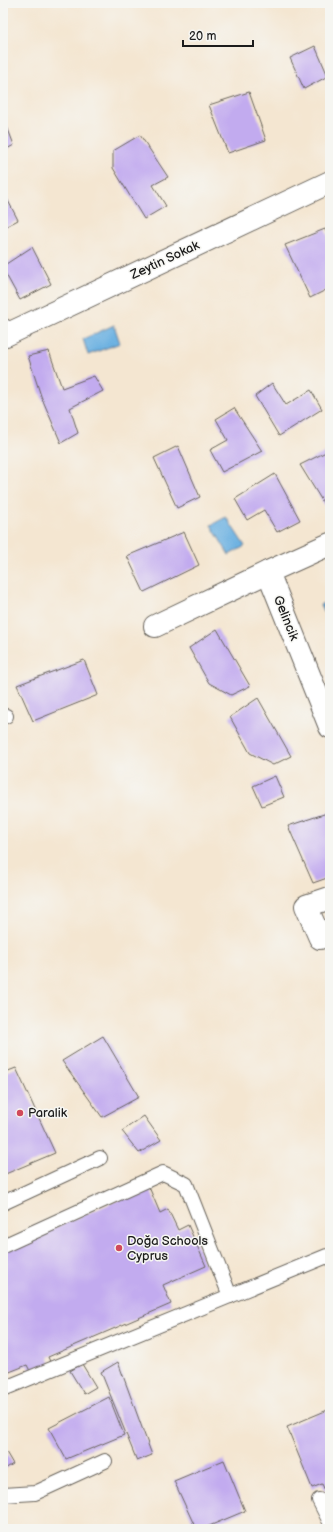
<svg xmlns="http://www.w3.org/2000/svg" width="333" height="1532" font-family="'Balsamiq Sans',sans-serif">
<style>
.water{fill:#6bb0e1;stroke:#44667e}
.building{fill:#c2abef}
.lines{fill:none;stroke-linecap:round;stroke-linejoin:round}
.service-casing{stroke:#68635b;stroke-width:16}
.minor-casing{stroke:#68635b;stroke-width:24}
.service{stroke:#fff;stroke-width:14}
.minor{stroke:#fff;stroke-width:22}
.poi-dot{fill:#d1495b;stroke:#f6f6f2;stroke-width:1.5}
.labels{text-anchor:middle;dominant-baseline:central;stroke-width:3;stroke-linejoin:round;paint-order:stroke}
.street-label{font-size:13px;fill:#1c1c1c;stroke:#f6f6f2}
.poi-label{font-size:13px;fill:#1c1c1c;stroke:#f6f6f2;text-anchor:start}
</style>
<rect width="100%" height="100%" fill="#f6f6f2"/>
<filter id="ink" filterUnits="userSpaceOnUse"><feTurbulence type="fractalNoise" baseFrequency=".025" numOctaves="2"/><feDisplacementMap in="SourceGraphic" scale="8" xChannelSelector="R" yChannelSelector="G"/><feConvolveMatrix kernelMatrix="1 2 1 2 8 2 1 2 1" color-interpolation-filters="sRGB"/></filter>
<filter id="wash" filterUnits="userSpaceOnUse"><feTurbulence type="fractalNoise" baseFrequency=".012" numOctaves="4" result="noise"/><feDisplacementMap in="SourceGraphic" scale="16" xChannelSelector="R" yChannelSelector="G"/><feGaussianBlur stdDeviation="0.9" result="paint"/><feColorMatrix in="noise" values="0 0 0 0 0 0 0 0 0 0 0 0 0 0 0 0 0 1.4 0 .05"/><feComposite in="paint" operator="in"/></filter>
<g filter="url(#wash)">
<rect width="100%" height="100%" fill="#f4e6d1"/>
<g class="water">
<path d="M114,325l6,18 -32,12 -5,-16z"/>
<path d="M226,517l19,29 -16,9 -18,-30z"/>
<path d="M330,599v23l-10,-17z"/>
</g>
<g id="blocks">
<g class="building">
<path d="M315,46l13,30 -24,13 -14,-31z"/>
<path d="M249,92l17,48 -38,13 -19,-48z"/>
<path d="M3,116l11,29 -11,6z"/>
<path d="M140,135l28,42 -15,8 13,21 -22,13 -31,-51v-17z"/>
<path d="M3,191l15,29 -15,8z"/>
<path d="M325,229l5,11v48l-20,10 -25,-53z"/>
<path d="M32,247l19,37 -31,16 -17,-31v-3z"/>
<path d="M49,351l13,37 32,-12 9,15 -33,17 8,25 -17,10 -20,-47 -13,-40z"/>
<path d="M272,383l14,22 25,-15 11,19 -43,27 -24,-40z"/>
<path d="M234,408l28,43 -40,21 -12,-22 18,-10 -12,-21z"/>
<path d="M178,446l22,51 -23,11 -23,-50z"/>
<path d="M330,450v57l-3,2 -27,-44z"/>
<path d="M275,474l25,46 -23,12 -13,-22 -17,10 -12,-21z"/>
<path d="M184,532l15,33 -55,27 -17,-36z"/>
<path d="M217,629l33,57 -19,9 -22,-12 -20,-35z"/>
<path d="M84,660l14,35 -65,26 -16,-36z"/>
<path d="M258,698l33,58 -18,9 -23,-12 -20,-36z"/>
<path d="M275,776l9,21 -22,9 -9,-20z"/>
<path d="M330,812v65l-17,6 -25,-57z"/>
<path d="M103,1036l36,61 -37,20 -40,-56z"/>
<path d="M16,1068l39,85 -52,22v-102z"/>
<path d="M144,1116l17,24 -22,13 -17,-22z"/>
<path d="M149,1187l11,26 8,-4 10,21 10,-5 18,41 -43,19 8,19 -123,53 3,7 -20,9 -4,-8 -20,8 -4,-10v-113z"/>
<path d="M118,1362l34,93 -15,6 -36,-89z"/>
<path d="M82,1364l14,23 -12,7 -14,-23z"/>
<path d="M109,1397l15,38 -58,24 -17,-31z"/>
<path d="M330,1409v92l-8,-17 -10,4 -25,-61z"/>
<path d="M3,1447l10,17 -10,6z"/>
<path d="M224,1460l21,51 -43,18h-6l-22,-48z"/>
</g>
</g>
</g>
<g filter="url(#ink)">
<use href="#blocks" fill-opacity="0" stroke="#68635b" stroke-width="1"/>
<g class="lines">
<defs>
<g id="service">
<path d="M3,717l3,-1"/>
<path d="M3,1203l97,-45"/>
<path d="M3,1246l160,-73 23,11 44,112"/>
<path d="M3,1389l324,-133 3,2"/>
<path d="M3,1495l32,-2 70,-32"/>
<path d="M319,1500l11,22"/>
</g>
<g id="minor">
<path d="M3,330l3,5 324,-153"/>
<path d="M330,544l-62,28 62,155"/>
<path d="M155,626l113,-54"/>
<path d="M320,938l-14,-32 24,-8"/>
</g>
</defs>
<use href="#service" class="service-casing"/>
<use href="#minor" class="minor-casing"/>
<use href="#service" class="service"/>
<use href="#minor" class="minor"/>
</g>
</g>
<g class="poi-dot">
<circle cx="20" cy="1113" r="4"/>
<circle cx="119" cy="1248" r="4"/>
</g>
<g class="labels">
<g class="street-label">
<text transform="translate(165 260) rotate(-25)">Zeytin Sokak</text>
<text transform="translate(286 618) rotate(68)">Gelincik</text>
</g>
<g class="poi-label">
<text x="28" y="1113">Paralik</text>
<text x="127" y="1241">Doğa Schools<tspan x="127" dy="15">Cyprus</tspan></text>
</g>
</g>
<rect width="333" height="1532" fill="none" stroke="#f6f6f2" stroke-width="16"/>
<path d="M183 40v6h70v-6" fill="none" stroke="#1c1c1c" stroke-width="2"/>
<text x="189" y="40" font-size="12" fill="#1c1c1c" stroke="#f6f6f2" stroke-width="3" paint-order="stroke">20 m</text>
</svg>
